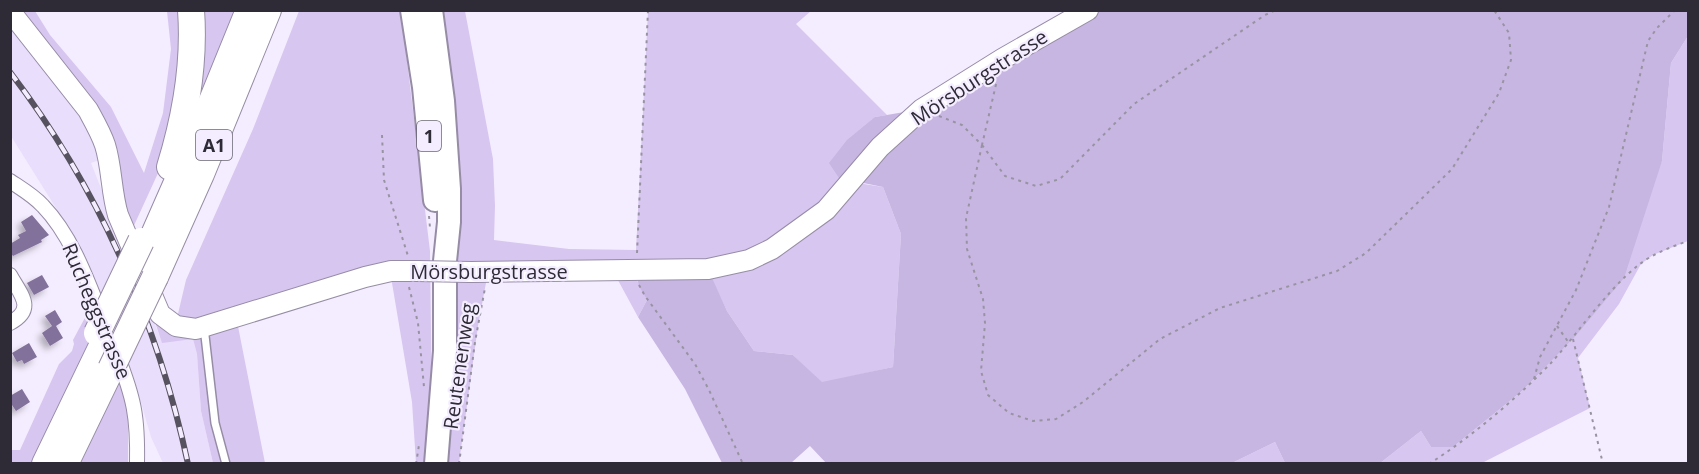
<svg xmlns="http://www.w3.org/2000/svg" width="1699" height="474" font-family="'Open Sans',sans-serif">
<style>
.built{fill:#e9defb}
.green{fill:#d7c6f0}
.forest{fill:#c7b6e2}
.building{fill:#82719a;filter:url(#shadow)}
.lines{fill:none;stroke-linecap:round;stroke-linejoin:round}
.lane-casing{stroke:#968ca6;stroke-width:10}
.street-casing{stroke:#968ca6;stroke-width:16}
.secondary-casing{stroke:#968ca6;stroke-width:22}
.primary-casing{stroke:#968ca6;stroke-width:26}
.highway-casing{stroke:#968ca6;stroke-width:28}
.path{stroke:#9893a2;stroke-width:2;stroke-dasharray:3 4.5;stroke-linecap:butt}
.lane{stroke:#fff;stroke-width:7}
.street{stroke:#fff;stroke-width:14}
.secondary{stroke:#fff;stroke-width:20}
.primary{stroke:#fff;stroke-width:22}
.highway{stroke:#fff;stroke-width:26}
.rail-casing{stroke:#57525f;stroke-width:6}
.rail{stroke:#f4edff;stroke-width:4;stroke-dasharray:11;stroke-linecap:butt}
.secondary-bridge-casing{stroke:#968ca6;stroke-width:22;stroke-linecap:butt}
.highway-bridge-casing{stroke:#968ca6;stroke-width:28;stroke-linecap:butt}
.secondary-bridge{stroke:#fff;stroke-width:20}
.highway-bridge{stroke:#fff;stroke-width:26}
.labels{text-anchor:middle;dominant-baseline:central;stroke-width:4.5;stroke-linejoin:round;paint-order:stroke}
.shield{fill:#f4edff;stroke:#6a6572;stroke-width:1.5}
.shield-label{font-size:18px;font-weight:bold;fill:#2f2b36}
.street-label{font-size:20px;fill:#2f2b36;stroke:#f4edff}
</style>
<defs>
<filter id="shadow"><feDropShadow dx="-4.5" dy="4.5" stdDeviation="3" flood-color="#0004"/></filter>
</defs>
<rect width="100%" height="100%" fill="#f4edff"/>
<path class="built" d="M11,20l62,80 29,59 -11,4 71,179 31,-3 4,15 4,57 12,52h-50l-12,-26 -18,-62 -31,-77 -46,-90 -45,-72z"/>
<g class="green">
<path d="M13,11h22l15,24 61,72 33,66 19,-60 8,-64 -4,-38h17v50l-25,110 -28,61 -15,-67z"/>
<path d="M191,11h44l-43,106z"/>
<path d="M299,11h102l29,240 2,160 -4,52h-12l-4,-61 -22,-131 -154,45 29,147h-52l-12,-52 -4,-57 -4,-15 -31,4 -6,-18 8,-19 13,12 9,-38 67,-151z"/>
<path d="M439,11h26l28,148 2,47 -1,34 75,9 67,1 12,-239h163l-15,13 91,91 -12,2 -24,65 32,5 18,47 -8,133 -71,16 -29,-28 -39,-4 -27,-40 -20,-42 -70,11 10,20 -9,17 -25,-46 -125,1 -10,54 -19,137h-11l7,-93 2,-131z"/>
<path d="M1688,36v205l-35,14 -12,9 -22,40 -41,54 12,50 -108,55 -103,1 42,-33 10,16h22l69,-56 51,-52 89,-178 9,-98z"/>
<path d="M95,299l33,83v81l-117,1v-14h9l39,-86 13,-13 2,-7 -1,-4z"/>
<path d="M1275,442l10,21 -55,1z"/>
</g>
<path class="forest" d="M1088,11h600v25l-17,27 -9,98 -38,117 -51,61 -51,52 -69,56h-22l-10,-16 -42,33 -94,-1 -10,-21 -45,22h-403l-17,-18 -19,17h-69l-37,-74 -47,-72 9,-17 -8,-14 -4,-16 73,-1 19,42 27,40 39,4 29,27 71,-15 8,-133 -18,-47 -44,-9 -10,-15 18,-23 28,-23 47,-8z"/>
<g class="building">
<path d="M32,215l17,20 -8,5 1,2 -29,14 -3,-4v-8l10,-6 -2,-3 8,-4 -5,-9z"/>
<path d="M42,275l7,12 -15,8 -7,-12z"/>
<path d="M55,310l7,12 -6,4 7,12 -13,8 -8,-13 10,-7 -7,-10z"/>
<path d="M29,343l8,14 -13,7 -2,-4 -5,2 -5,-9z"/>
<path d="M22,389l8,13 -14,9 -6,-9v-6z"/>
</g>
<g class="lines">
<defs>
<path id="lane" d="M204,327l11,96 11,41"/>
<g id="street">
<path d="M10,181c12,8 24,15 33,25 29,30 45,76 60,114"/>
<path d="M10,275c11,20 26,34 0,48"/>
<path d="M117,355c17,43 21,62 20,109"/>
</g>
<g id="secondary">
<path d="M10,11l78,99c6,11 13,23 17,35 7,22 6,47 13,70l42,99 16,12 20,3 169,-52 26,-6h26"/>
<path d="M471,272l237,-3 41,-9 23,-11 54,-39 54,-63 42,-38 80,-50 86,-49"/>
</g>
<g id="primary">
<path d="M412,10l12,77 11,113"/>
<path d="M431,10l12,91 6,88v33l-4,39v90l-9,113"/>
</g>
<g id="highway">
<path d="M170,167c16,-52 25,-103 21,-157"/>
<path d="M146,253l55,-125 48,-118"/>
<path d="M155,277l46,-103 67,-164"/>
<path d="M45,464l57,-118"/>
<path d="M65,464l46,-95"/>
</g>
</defs>
<use href="#lane" class="lane-casing"/>
<use href="#street" class="street-casing"/>
<use href="#secondary" class="secondary-casing"/>
<use href="#primary" class="primary-casing"/>
<use href="#highway" class="highway-casing"/>
<g class="path">
<path d="M939,116l23,9 20,20 15,-65"/>
<path d="M382,135l2,45 24,76"/>
<path d="M982,145l-16,73 1,31 16,50 2,24 -4,48 7,24 21,18 24,8 23,-2 27,-17 77,-63 60,-31 117,-37 29,-18 86,-84 47,-76 12,-33 -2,-27 -15,-23"/>
<path d="M982,145l23,31 31,10 24,-7 74,-75 131,-89 11,-5"/>
<path d="M429,216l1,12"/>
<path d="M637,253l11,-243"/>
<path d="M639,285l6,11 50,68 14,26 34,74"/>
<path d="M409,287l9,36 6,64"/>
<path d="M1557,326l12,17"/>
<path d="M1573,339l30,125"/>
<path d="M1534,379l6,-22 36,-67 33,-83 39,-166 9,-13 18,-18"/>
<path d="M416,464l3,-19"/>
<path d="M459,464l16,-122 10,-54"/>
<path d="M1429,464c43,-28 85,-63 121,-100 29,-31 68,-91 104,-109 11,-6 23,-10 34,-14"/>
</g>
<use href="#lane" class="lane"/>
<use href="#street" class="street"/>
<use href="#secondary" class="secondary"/>
<use href="#primary" class="primary"/>
<use href="#highway" class="highway"/>
<defs>
<path id="rail" d="M10,72c88,115 148,251 178,392"/>
</defs>
<use href="#rail" class="rail-casing"/>
<use href="#rail" class="rail"/>
<defs>
<path id="secondary-bridge" d="M417,271l54,1"/>
<g id="highway-bridge">
<path d="M97,333l44,-92"/>
<path d="M111,369l44,-92"/>
</g>
</defs>
<use href="#secondary-bridge" class="secondary-bridge-casing"/>
<use href="#highway-bridge" class="highway-bridge-casing"/>
<use href="#secondary-bridge" class="secondary-bridge"/>
<use href="#highway-bridge" class="highway-bridge"/>
</g>
<g class="labels">
<g class="shield">
<rect x="417" y="121" width="24" height="30" rx="4.5"/>
<rect x="196" y="130" width="36" height="30" rx="4.5"/>
</g>
<g class="shield-label">
<text x="429" y="136">1</text>
<text x="214" y="145">A1</text>
</g>
<g class="street-label">
<text transform="translate(979 77) rotate(-33)">Mörsburgstrasse</text>
<text x="489" y="271">Mörsburgstrasse</text>
<text transform="translate(97 311) rotate(67)">Rucheggstrasse</text>
<text transform="translate(459 366) rotate(-82)">Reutenenweg</text>
</g>
</g>
<rect width="1699" height="474" fill="none" stroke="#2f2b36" stroke-width="24"/>
</svg>
